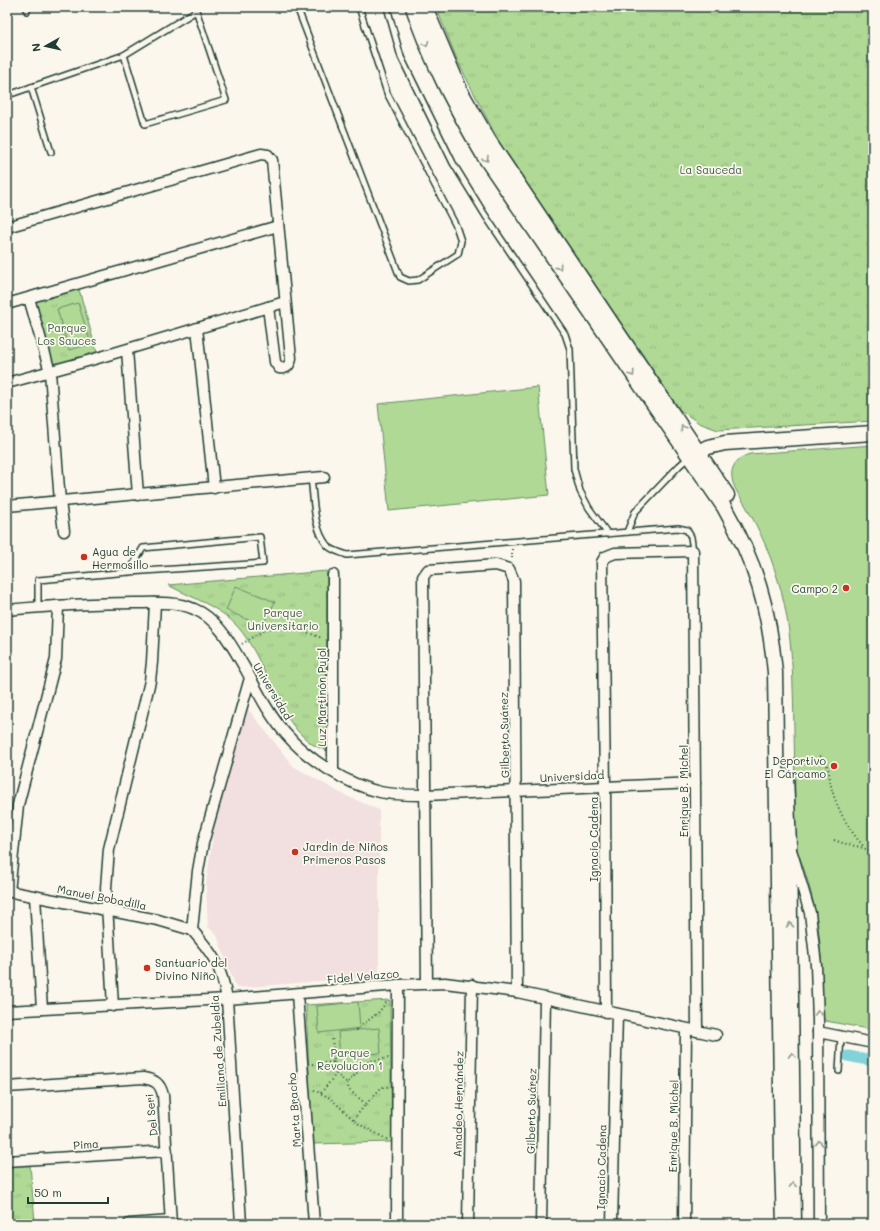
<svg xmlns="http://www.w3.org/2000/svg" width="880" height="1231" font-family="Mali,sans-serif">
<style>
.built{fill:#f2dfdf}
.grass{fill:url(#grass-tufts);stroke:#688b65}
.pitch{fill:#b0d996;stroke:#688b65}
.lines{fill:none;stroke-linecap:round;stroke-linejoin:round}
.canal{stroke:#81d2d9;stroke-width:11}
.lane-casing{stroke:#1f3d34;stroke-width:8}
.street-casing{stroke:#1f3d34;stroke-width:13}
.secondary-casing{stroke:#1f3d34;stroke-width:17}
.path{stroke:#1f3d34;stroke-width:2;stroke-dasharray:1 3;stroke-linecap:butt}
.lane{stroke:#fbf7ec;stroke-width:5}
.street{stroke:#fbf7ec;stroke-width:10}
.secondary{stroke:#fbf7ec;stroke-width:14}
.oneway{stroke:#8d9a90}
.poi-dot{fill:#c8321e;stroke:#fbf7ec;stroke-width:1.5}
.labels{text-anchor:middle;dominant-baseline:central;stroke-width:3.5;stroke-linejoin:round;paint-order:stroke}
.park-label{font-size:11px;fill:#3c5c48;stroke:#fbf7ec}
.poi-label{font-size:11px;fill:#1f3d34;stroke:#fbf7ec;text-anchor:start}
.street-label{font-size:11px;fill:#1f3d34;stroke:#fbf7ec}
</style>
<defs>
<pattern id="grass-tufts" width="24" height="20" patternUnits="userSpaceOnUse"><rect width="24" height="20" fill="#b0d996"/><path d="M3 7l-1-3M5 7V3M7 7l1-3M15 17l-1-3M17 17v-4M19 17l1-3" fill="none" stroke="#97bb82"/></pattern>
</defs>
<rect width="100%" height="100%" fill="#fbf7ec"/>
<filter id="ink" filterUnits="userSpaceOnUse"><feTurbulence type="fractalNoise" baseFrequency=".025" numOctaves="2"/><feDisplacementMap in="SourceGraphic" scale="8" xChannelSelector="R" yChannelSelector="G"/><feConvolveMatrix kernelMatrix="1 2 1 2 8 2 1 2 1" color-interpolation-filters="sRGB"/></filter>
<g filter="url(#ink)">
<path class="built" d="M248,709l45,57 47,27 39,17v166l-143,12 -19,-53 -9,-8 -2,-42 9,-66z"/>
<g class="grass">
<path d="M436,7h437v414l-155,9 -19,-7 -19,-13 -180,-266 -42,-82z"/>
<path d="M78,286l19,67 -45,13 -18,-68z"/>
<path d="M327,571v180c-6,-3 -14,-5 -19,-10 -35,-29 -41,-80 -70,-114 -19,-21 -46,-29 -70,-42z"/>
<path d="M390,1000l2,142 -80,2 -6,-139z"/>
<path d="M30,1165l5,57 -26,2 -2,-57z"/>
</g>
<g class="pitch">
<path d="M78,303l13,41 -22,6 -12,-41z"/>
<path d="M538,387l11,108 -160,16 -11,-107z"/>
<path d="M873,445v585l-47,-9 -3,-3c-2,-24 -1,-49 -3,-74 -3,-34 -12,-67 -25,-99 0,-38 0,-76 -1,-115 -1,-51 -1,-105 -17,-153 -7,-23 -17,-46 -29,-67 -5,-10 -15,-21 -16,-32 -2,-13 7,-21 18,-24z"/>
<path d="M236,586l39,16 -13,24 -36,-16z"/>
<path d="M358,1002l2,26 -41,5 -2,-27z"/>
<path d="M379,1028l2,25 -41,3 -2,-24z"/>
</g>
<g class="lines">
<path class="canal" d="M848,1056l25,5"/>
<defs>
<g id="lane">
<path d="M26,7l1,4"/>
<path d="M297,7l103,270 9,4 9,-1 40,-26 3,-13 -5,-15 -69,-133 -28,-86"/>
<path d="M387,7l14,50 52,106 32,52 80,119 5,15 4,120 6,22 9,17 19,26"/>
<path d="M124,55l21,69 81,-24 -31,-93"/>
<path d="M31,87l20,65"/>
<path d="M7,94l7,-1 110,-38 72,-44"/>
<path d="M311,478c3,21 2,50 16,67 5,6 13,7 20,10l331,-27 9,2 4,7 2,14"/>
<path d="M627,532l8,-20 44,-46 10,-9"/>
<path d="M38,607v-27l91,-8 134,-9 -3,-26 -117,11 -14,24"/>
<path d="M839,1071l2,-35"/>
</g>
<g id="street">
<path d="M7,227l254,-73 7,1 4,5 19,198c-1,8 -5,11 -12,10l-4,-6 -7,-55"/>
<path d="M29,298l21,74 10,130 4,29"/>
<path d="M7,304l271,-78"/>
<path d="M197,328l17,160"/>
<path d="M127,350l11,145"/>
<path d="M7,383l84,-23 194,-58"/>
<path d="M7,506l317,-29"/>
<path d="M7,610c42,-4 84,-7 127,-7 19,0 42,-2 60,6 25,10 39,39 52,61 12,22 23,45 40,64 21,25 62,51 94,58 15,3 30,3 45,3l270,-12"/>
<path d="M333,771v-196"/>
<path d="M792,853l18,60 6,52 2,56 1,203"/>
<path d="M7,891l151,29 34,10"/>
<path d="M9,892l9,-87 38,-146 2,-53"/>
<path d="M35,897l7,112"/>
<path d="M427,984l-4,-407 5,-7 68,-5 13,4 5,12 3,411"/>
<path d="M297,994l17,230"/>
<path d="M113,1006l-7,-118 3,-39 41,-168 2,-19 3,-59"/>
<path d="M7,1011l220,-12 171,-14 47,-2 72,9 199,43"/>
<path d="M606,1012l-1,-226 -3,-224 3,-5 10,-4 78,-2 4,480"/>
<path d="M818,1032l55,11"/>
<path d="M7,1087l136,-9c12,2 17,5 20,17l8,129"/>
<path d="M7,1161l160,-10"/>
<path d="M129,1224l42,-3"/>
<path d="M241,1224l-14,-225c-6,-33 -13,-44 -35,-69l6,-59 5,-28 47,-165"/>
<path d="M397,1224l1,-239"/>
<path d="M468,1224l4,-239"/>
<path d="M541,1224l4,-226"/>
<path d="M612,1224l5,-210"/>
<path d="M684,1224l2,-195"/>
</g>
<g id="secondary">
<path d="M413,7c17,53 43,101 71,149l240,351c32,56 45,101 51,165l7,490 2,62"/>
<path d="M425,7l36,85 28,49 238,354"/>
<path d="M691,456l17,-9 17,-4 148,-10"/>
<path d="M786,777l3,68 5,379"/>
</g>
</defs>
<use href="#lane" class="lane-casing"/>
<use href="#street" class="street-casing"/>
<use href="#secondary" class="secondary-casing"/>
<g class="path">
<path d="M512,549v12"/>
<path d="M242,644l24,-15 21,-4 35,13"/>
<path d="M820,756c10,5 9,24 12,34 6,21 18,41 32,57"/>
<path d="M834,840c14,6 28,5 39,13"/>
<path d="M356,1030l23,-18 9,-12"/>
<path d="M334,1062l2,12"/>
<path d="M312,1064l22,-2 -2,-25"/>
<path d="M347,1083l2,7 17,14 -13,16"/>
<path d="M314,1090l16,8 27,25 31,17"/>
<path d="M321,1093l15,-19 11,9 22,-22 20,-3"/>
<path d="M366,1104l16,-17h7"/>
</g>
<use href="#lane" class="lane"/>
<use href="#street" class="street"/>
<use href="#secondary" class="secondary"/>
</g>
<defs><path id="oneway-chevron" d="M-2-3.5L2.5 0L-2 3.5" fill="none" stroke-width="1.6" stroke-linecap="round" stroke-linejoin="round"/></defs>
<g class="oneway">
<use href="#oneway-chevron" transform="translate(426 44) rotate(68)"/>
<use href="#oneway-chevron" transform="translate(486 159) rotate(58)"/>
<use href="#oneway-chevron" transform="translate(559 267) rotate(55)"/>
<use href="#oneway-chevron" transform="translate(632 374) rotate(56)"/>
<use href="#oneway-chevron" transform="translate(683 428) rotate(-123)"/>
<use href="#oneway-chevron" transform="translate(790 925) rotate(-91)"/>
<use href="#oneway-chevron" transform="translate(818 1013) rotate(-92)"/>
<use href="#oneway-chevron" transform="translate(792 1055) rotate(-91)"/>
<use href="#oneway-chevron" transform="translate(819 1143) rotate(-90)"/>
<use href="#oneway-chevron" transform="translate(793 1185) rotate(-91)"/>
</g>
</g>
<g class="poi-dot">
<circle cx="84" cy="557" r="4"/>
<circle cx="846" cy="588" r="4"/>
<circle cx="834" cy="766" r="4"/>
<circle cx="295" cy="852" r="4"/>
<circle cx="147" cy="968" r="4"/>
</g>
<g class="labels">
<g class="park-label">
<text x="711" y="169">La Sauceda</text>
<text x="67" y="327">Parque<tspan x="67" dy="13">Los Sauces</tspan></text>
<text x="283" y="612">Parque<tspan x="283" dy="13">Universitario</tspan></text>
<text x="350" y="1052">Parque<tspan x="350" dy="13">Revolucion 1</tspan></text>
</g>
<g class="poi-label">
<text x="92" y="551">Agua de<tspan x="92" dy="13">Hermosillo</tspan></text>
<text x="838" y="588" text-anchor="end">Campo 2</text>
<text x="826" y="760" text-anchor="end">Deportivo<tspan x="826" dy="13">El Cárcamo</tspan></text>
<text x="303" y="846">Jardin de Niños<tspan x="303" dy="13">Primeros Pasos</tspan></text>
<text x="155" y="962">Santuario del<tspan x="155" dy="13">Divino Niño</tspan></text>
</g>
<g class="street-label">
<text transform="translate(273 691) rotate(59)">Universidad</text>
<text transform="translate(321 697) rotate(-90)">Luz Martinón Pujol</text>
<text transform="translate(504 735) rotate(-91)">Gilberto Suárez</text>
<text transform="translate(572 776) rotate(-3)">Universidad</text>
<text transform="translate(683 791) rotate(-90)">Enrique B. Michel</text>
<text transform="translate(593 839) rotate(-90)">Ignacio Cadena</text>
<text transform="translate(102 897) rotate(11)">Manuel Bobadilla</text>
<text transform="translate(363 976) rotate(-5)">Fidel Velazco</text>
<text transform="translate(218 1051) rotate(-94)">Emiliana de Zubeldia</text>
<text transform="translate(458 1104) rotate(-89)">Amadeo Hernández</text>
<text transform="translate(294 1110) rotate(-94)">Marta Bracho</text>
<text transform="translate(531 1111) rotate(-89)">Gilberto Suárez</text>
<text transform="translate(151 1115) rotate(-96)">Del Seri</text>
<text transform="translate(673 1126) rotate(-89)">Enrique B. Michel</text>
<text transform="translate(86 1144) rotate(-4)">Pima</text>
<text transform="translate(601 1167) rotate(-89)">Ignacio Cadena</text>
</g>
</g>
<rect width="880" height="1231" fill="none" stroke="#fbf7ec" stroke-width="24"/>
<rect x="12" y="12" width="856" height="1207" fill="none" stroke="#1f3d34" stroke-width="1.5" filter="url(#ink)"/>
<g transform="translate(46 46) rotate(262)" stroke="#fbf7ec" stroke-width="3" paint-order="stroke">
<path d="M0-3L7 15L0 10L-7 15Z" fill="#1f3d34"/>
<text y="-6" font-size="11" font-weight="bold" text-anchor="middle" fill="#1f3d34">N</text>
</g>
<path d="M28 1197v6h80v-6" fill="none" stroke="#1f3d34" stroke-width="2"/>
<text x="34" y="1197" font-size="12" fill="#1f3d34" stroke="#fbf7ec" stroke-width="3" paint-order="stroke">50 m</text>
</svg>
